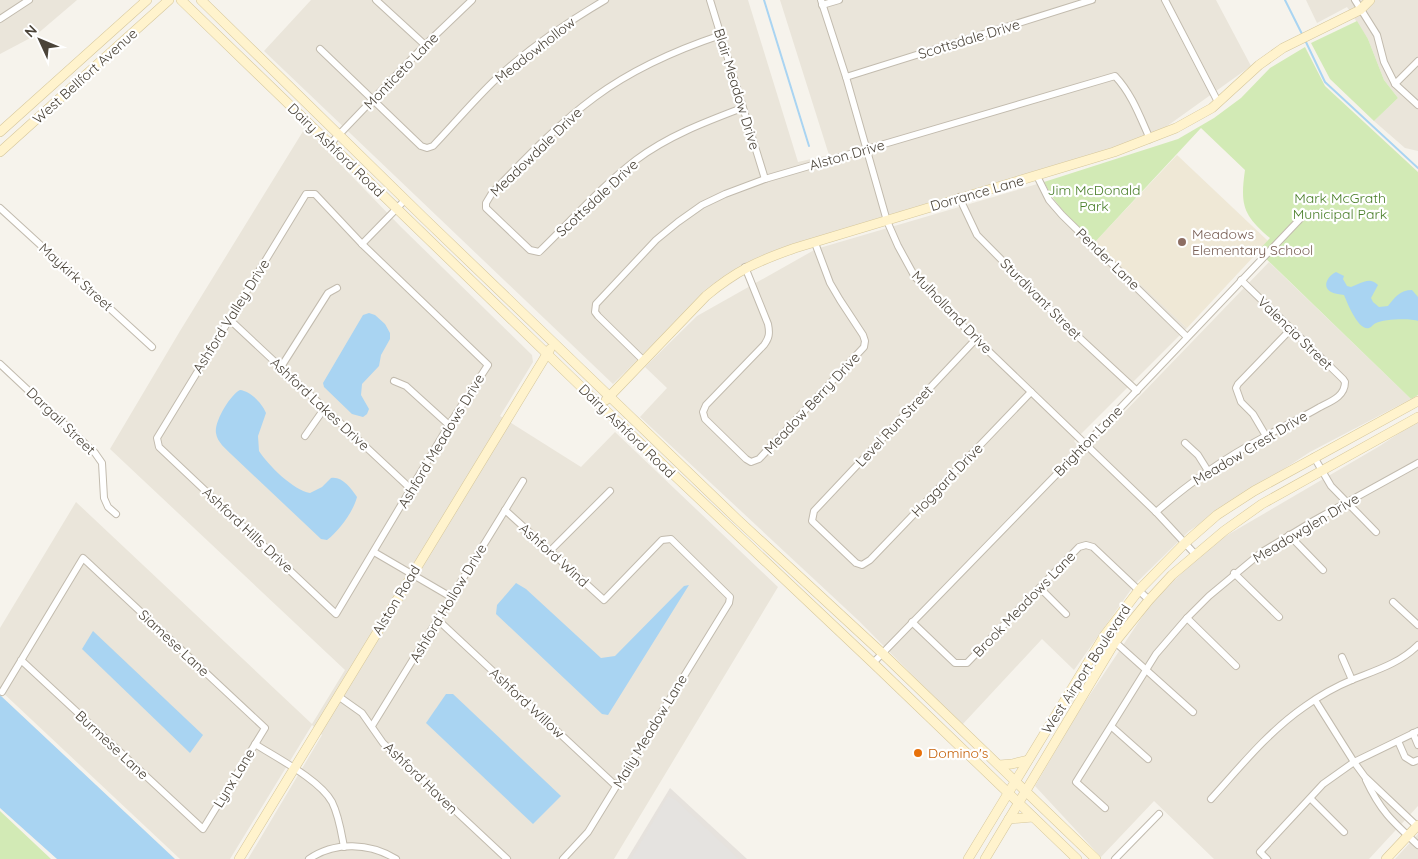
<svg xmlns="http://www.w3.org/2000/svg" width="1418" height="859" font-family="Quicksand,sans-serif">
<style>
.residential{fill:#eae5da}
.industrial{fill:#e6e2dd}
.education{fill:#efe8d6}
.green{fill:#d2eab5}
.parking{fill:#e5e3e0}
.water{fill:#a9d4f2}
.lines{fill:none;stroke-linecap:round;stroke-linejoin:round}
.stream{stroke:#a9d4f2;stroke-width:2}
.street-casing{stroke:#c2bbae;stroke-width:8}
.secondary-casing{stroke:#d6c79b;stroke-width:10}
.street{stroke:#fff;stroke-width:6}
.secondary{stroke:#fff3cd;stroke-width:9}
.education-dot{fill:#8d6e63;stroke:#fff;stroke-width:2}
.food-dot{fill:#e8710a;stroke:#fff;stroke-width:2}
.labels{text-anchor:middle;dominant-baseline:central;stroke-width:4.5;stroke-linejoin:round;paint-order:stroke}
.street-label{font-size:14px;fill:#4b4439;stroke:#fff}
.park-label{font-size:14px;fill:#4a7f2a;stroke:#fff}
.education-label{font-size:14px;fill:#785e54;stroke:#fff;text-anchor:start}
.food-label{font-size:14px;fill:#c56008;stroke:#fff;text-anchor:start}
</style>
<rect width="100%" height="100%" fill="#f6f3ec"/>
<g class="residential">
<path d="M0,0h77l-41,35 -36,19z"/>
<path d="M311,0h437l50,162 31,-7 -49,-155h436l35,66 -102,73 -373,114 -98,67 -65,64 -349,-333z"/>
<path d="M1306,0h112v151l-13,-3 -31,-27 24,-23 -14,-18 -16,-41 -21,-32 -30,16z"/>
<path d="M305,128l96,99 131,128 1,7 -33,54 81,51 34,-35 163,155 -164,272h-366l74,-124 -10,-10 -82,134h-50l-180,-169v-62l76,-126 236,222 33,-54 -235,-221 70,-118z"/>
<path d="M1044,182l7,16 13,14 123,116 -113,113 10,13 185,-192 142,137 -101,53 -121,79 -54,53 -61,86 -32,-31 -80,86 -103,-104 -219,-204 27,-29 -22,-21 52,-51 119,-67z"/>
<path d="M1418,421v385l-49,53h-155l-60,-58 -53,56 -66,-71 44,-75 73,-109 60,-58 166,-97z"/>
<path d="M1418,834v25h-23z"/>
</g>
<path class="industrial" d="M670,788l77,71h-120z"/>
<path class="education" d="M1177,155l91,86 -81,87 -92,-86z"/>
<g class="green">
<path d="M1357,21l11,18 16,41 14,18 -24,23 -44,-42 -19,-36z"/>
<path d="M1305,47l20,39 93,86v223l-7,4 -153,-148 12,-13c-27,-23 -30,-33 -25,-68l-44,-42 -106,114c-20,-18 -39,-35 -51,-60l134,-43 36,-21 27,-20 29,-30z"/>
<path d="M0,811l51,48h-51z"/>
</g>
<path class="parking" d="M668,796l8,4 63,59h-108z"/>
<g class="water">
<path d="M1336,272l8,4 -1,3 4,7 4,1c10,-3 18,-11 27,-2l-7,13 2,4 6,5 9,-1c7,-9 12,-16 24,-16l6,7v24c-7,-3 -35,-2 -42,2 -3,1 -4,4 -7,5 -11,3 -22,-26 -25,-33 -4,-1 -9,-1 -13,-3 -10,-6 -2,-17 5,-20z"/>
<path d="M369,313l6,2 10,9 5,9v6l-9,16 -2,11 -17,18 -1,11 8,14 -2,5 -4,3 -11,-3 -28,-27 -1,-4 40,-68z"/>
<path d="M240,390c10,1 22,13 26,23l-8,23 1,15c9,14 34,39 51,42l12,-6 9,-9c11,-2 20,10 26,19 -4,15 -18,34 -30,43l-6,-1 -89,-84c-6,-6 -15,-13 -16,-22 -2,-11 14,-38 24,-43z"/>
<path d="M516,583l10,6 75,69 14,-2 69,-70 5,-1 -81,130 -6,-1 -106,-100 1,-9z"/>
<path d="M93,631l110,104 -13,18 -108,-104z"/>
<path d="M446,694h7l108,102 -28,28 -107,-101z"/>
<path d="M0,695l175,164h-118l-57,-51z"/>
</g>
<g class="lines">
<g class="stream">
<path d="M764,0l45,146"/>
<path d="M1285,0l18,36"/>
<path d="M1305,40l20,42 93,86"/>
</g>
<defs>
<g id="street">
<path d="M376,0l49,45"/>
<path d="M710,0l55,179"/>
<path d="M821,0l25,77 41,144 11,25 17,31 61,62 180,173 39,42"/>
<path d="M1165,0l53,102"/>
<path d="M1355,0l22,35 7,27 11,22 23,21"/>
<path d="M822,5l17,-5"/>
<path d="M0,19l29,-19"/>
<path d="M721,35c-45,15 -88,34 -126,62 -38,28 -70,62 -103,96l-6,10v5l44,42 9,2c32,-31 62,-65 97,-92 32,-24 69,-38 106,-52"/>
<path d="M320,49l101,97 6,2 6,-2c21,-22 41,-46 63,-67 33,-31 70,-56 109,-79"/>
<path d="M846,77l246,-77"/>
<path d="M1395,84l23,-23"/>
<path d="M330,144l95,-99 47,-45"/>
<path d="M1037,176l12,24 13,15 125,122"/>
<path d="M306,194h9l47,50 126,121 -39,60 -113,189 -177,-167 -2,-9z"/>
<path d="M959,197l18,38 93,94 67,62"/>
<path d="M0,208l152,139"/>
<path d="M362,244l43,-44"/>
<path d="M745,267l23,57c2,10 1,14 -4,21l-58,60 -3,7 2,7 41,40 5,3 8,-3 105,-112 1,-6 -2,-6 -23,-35 -10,-17 -15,-40"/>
<path d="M229,319l182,170"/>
<path d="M976,339l-162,172 -2,10 44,42 6,2 8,-5 161,-168"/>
<path d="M643,360l-45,-44 -3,-4 1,-8 60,-64 22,-18 24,-17 23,-11 40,-15 350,-103c17,18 25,41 35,63"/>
<path d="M0,364l95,89 7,10 2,35 4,9 8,7"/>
<path d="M281,367l47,-74 9,-5"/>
<path d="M394,381l12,5 43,39"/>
<path d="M305,436l19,-27"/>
<path d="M1266,436l-13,-22 -12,-12 -5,-14 2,-4 53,-55"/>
<path d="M1185,443l13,12 10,16"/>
<path d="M1314,457l17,29 45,46"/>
<path d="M505,510l99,90 58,-60 9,-1 59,58 -1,6 -141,229 -25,27"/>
<path d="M1156,512c33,-29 70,-55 110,-76 18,-10 37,-19 54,-29 12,-6 25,-11 25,-25l-2,-3 -102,-99"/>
<path d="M1289,535l34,35"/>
<path d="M550,551l60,-60"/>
<path d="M374,552l77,45"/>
<path d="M1234,573l45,44"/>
<path d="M1040,588l26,26"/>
<path d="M1393,602l25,23"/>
<path d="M1187,618l49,48"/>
<path d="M438,620l178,166"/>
<path d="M912,622l43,41h12l112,-116 7,-2 7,2 56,53"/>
<path d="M1104,636l11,6 78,70"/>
<path d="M1342,657l10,23"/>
<path d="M873,663l213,-219 215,-226"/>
<path d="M2,692l81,-134 182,170 -62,101 -182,-169"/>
<path d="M338,696l24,17 21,30 124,116"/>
<path d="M1315,700l39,62 11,15 53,50"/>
<path d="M372,726l151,-245"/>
<path d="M1112,727l36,32"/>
<path d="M1413,733l5,12"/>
<path d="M1398,741l7,16 8,5 5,-2"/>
<path d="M255,744c22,14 65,36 77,58 7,14 9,29 12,45"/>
<path d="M1366,780c15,32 27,42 52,65"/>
<path d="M1211,799c29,-32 57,-67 93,-92 15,-11 33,-21 50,-28 23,-9 46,-16 64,-34"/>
<path d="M1311,799l33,33"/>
<path d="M1105,808l-29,-26 80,-128 31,-36 22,-22 53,-44 53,-32 103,-57"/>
<path d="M309,859c26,-18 61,-16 87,0"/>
<path d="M1115,859l44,-45"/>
<path d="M1267,859l-7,-7 63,-68 31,-22 64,-31"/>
</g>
<g id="secondary">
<path d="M181,0l420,406 272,257 204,196"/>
<path d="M201,0l224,219 313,301 144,133 214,206"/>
<path d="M0,132l147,-132"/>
<path d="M0,152l169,-152"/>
<path d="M606,400l100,-104c31,-26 52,-35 89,-48l319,-96 62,-24 36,-20 47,-43 24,-17 77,-38 10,-10"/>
<path d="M999,765l13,-1 16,-4"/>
<path d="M1009,819l24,-2"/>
<path d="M239,859l311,-510"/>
<path d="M968,859l136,-223 35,-46 46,-47 32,-28 37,-24 164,-90"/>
<path d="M985,859l130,-217 34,-42 23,-25 52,-44 38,-27 156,-87"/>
<path d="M1386,859l32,-34"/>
</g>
</defs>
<use href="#street" class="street-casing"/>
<use href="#secondary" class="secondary-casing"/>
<use href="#street" class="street"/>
<use href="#secondary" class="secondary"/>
</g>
<circle class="education-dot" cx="1182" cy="242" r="5"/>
<circle class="food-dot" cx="918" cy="753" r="5"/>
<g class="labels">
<g class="street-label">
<text transform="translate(969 39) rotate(-17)">Scottsdale Drive</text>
<text transform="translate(535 50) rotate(-38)">Meadowhollow</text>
<text transform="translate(401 71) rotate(-46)">Monticeto Lane</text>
<text transform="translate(85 76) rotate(-42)">West Bellfort Avenue</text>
<text transform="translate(737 89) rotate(73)">Blair Meadow Drive</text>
<text transform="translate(336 150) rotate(44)">Dairy Ashford Road</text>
<text transform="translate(536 152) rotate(-44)">Meadowdale Drive</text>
<text transform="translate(847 155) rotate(-16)">Alston Drive</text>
<text transform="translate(977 193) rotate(-16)">Dorrance Lane</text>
<text transform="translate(597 198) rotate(-43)">Scottsdale Drive</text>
<text transform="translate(1108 259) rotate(44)">Pender Lane</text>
<text transform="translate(76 277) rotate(42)">Maykirk Street</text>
<text transform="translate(1041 299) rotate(45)">Sturdivant Street</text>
<text transform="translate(952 312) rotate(46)">Mulholland Drive</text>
<text transform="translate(231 316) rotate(-58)">Ashford Valley Drive</text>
<text transform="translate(1295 333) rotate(44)">Valencia Street</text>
<text transform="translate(812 403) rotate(-47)">Meadow Berry Drive</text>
<text transform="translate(320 404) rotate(43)">Ashford Lakes Drive</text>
<text transform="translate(61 421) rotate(44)">Dargail Street</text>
<text transform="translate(894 426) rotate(-47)">Level Run Street</text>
<text transform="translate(627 431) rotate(44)">Dairy Ashford Road</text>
<text transform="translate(441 441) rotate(-59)">Ashford Meadows Drive</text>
<text transform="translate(1088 441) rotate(-46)">Brighton Lane</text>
<text transform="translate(1250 448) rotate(-31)">Meadow Crest Drive</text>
<text transform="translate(947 480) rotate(-46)">Hoggard Drive</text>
<text transform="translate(1306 528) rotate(-31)">Meadowglen Drive</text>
<text transform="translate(248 530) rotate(43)">Ashford Hills Drive</text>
<text transform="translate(554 555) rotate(42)">Ashford Wind</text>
<text transform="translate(396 600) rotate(-59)">Alston Road</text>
<text transform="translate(448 603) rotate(-59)">Ashford Hollow Drive</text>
<text transform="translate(1024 604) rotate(-46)">Brook Meadows Lane</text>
<text transform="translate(174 643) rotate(43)">Siamese Lane</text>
<text transform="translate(1086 669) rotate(-57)">West Airport Boulevard</text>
<text transform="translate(527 703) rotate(43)">Ashford Willow</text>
<text transform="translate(650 731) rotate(-59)">Maily Meadow Lane</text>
<text transform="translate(112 745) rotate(43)">Burmese Lane</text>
<text transform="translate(234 778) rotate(-59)">Lynx Lane</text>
<text transform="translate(421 778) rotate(44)">Ashford Haven</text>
</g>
<g class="park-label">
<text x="1094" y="190">Jim McDonald<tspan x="1094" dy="16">Park</tspan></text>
<text x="1340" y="198">Mark McGrath<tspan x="1340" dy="16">Municipal Park</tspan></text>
</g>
<g class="education-label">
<text x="1192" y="234">Meadows<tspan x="1192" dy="16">Elementary School</tspan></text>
</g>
<g class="food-label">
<text x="928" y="753">Domino's</text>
</g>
</g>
<g transform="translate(40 40) rotate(314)" stroke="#ffffff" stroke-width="4" paint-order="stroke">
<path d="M0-4L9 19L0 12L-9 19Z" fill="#4b4439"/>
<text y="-8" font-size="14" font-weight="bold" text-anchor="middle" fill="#4b4439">N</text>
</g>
</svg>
